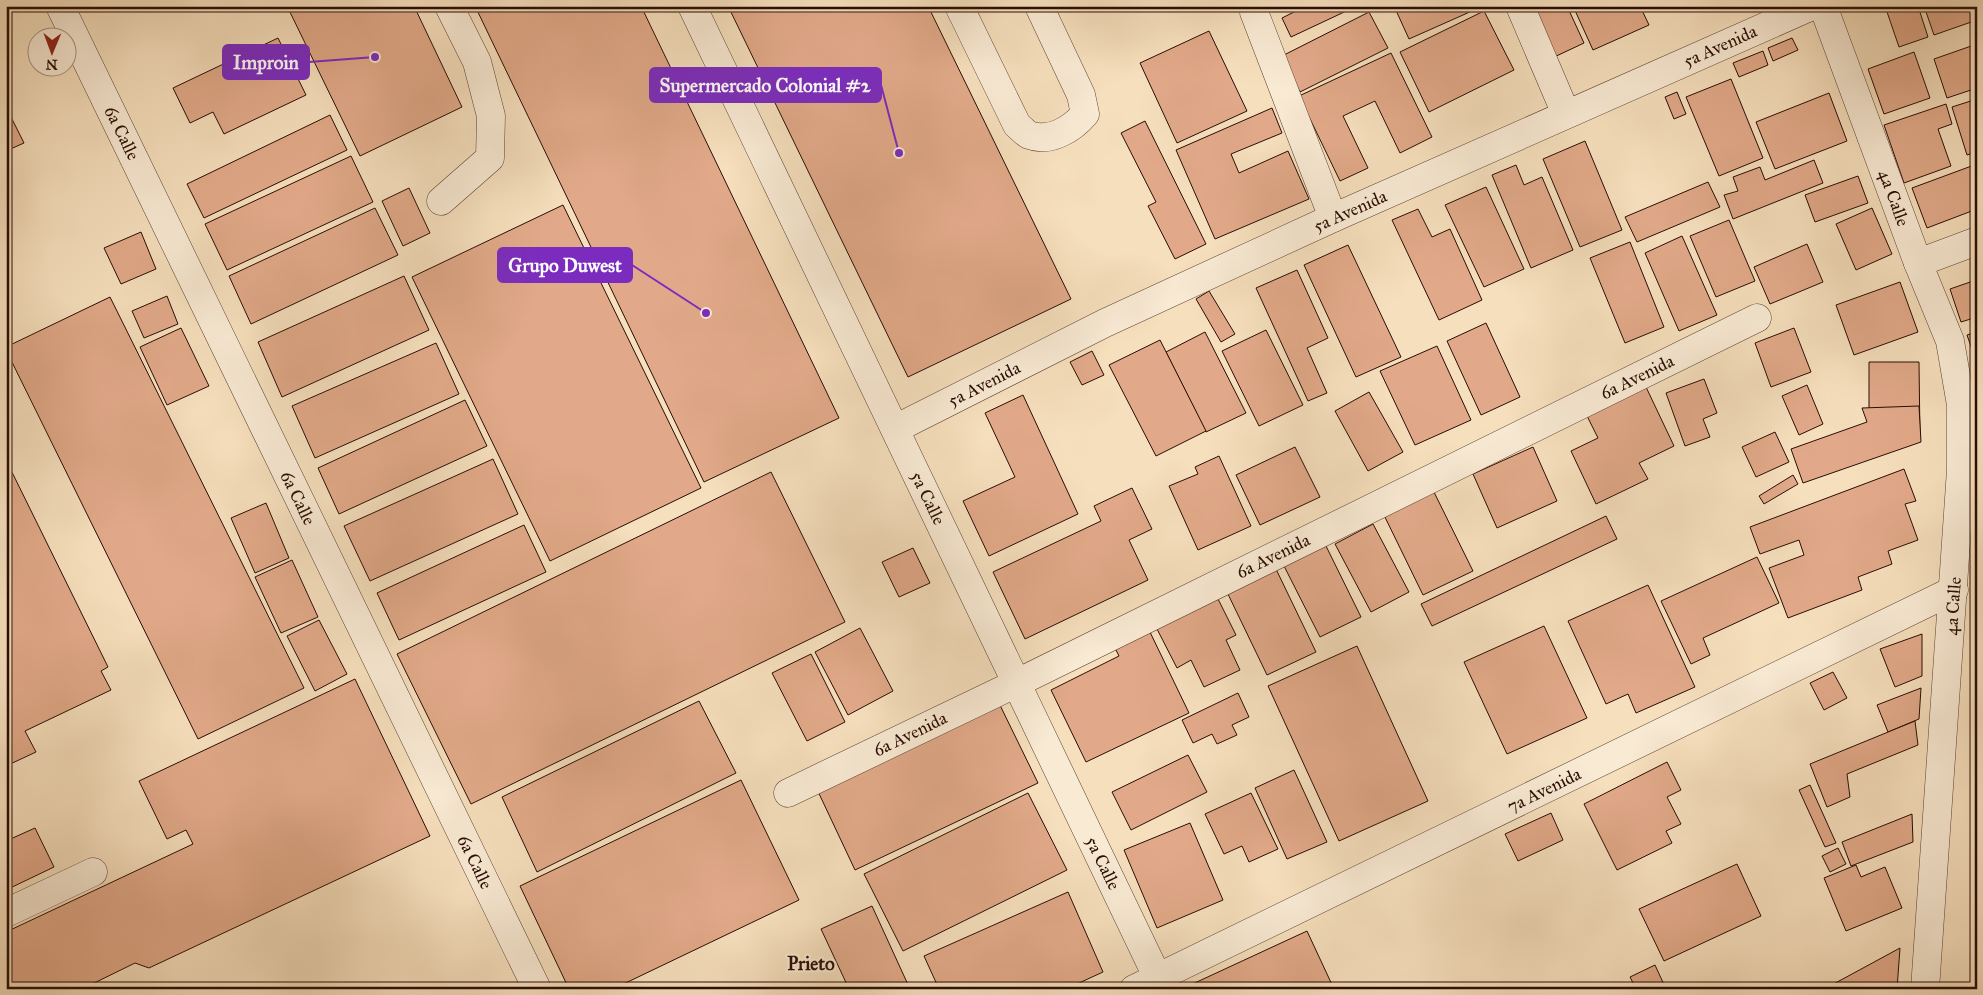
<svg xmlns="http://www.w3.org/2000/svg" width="1983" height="995" font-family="'IM FELL Great Primer',serif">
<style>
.building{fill:#e1a989;stroke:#290d03}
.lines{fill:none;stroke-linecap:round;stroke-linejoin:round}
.minor-casing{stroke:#5c4232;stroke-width:29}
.minor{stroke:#f9ead4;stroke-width:28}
.labels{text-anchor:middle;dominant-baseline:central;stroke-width:4.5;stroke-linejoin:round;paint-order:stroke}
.street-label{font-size:18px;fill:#290d03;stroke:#f9ead4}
.neighbourhood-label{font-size:19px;font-weight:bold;fill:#290d03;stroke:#f9ead4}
.leader{fill:none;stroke:#7b2cbf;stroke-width:2}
.callout-dot{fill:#7b2cbf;stroke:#f9ead4;stroke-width:2}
.callout{fill:#7b2cbf;stroke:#7b2cbf;stroke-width:2}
.callout-label{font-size:19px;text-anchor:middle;font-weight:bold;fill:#fff}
</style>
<rect width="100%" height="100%" fill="#f6dfbd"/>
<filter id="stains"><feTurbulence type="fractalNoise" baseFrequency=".004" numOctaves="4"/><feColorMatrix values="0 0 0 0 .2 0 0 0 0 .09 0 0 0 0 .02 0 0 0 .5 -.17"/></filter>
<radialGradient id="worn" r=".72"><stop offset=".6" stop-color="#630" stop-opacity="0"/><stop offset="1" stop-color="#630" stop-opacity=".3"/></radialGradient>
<g class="building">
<path d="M287,6h127l48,101 -102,49z"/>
<path d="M475,6h166l198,412 -135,64z"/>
<path d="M728,6h200l143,293 -163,78z"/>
<path d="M1306,6h51l-66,31 -9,-19z"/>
<path d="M1394,6h76l2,5 -63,28z"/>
<path d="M1525,6h42l17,37 -34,16z"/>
<path d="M1573,6h67l9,19 -56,25z"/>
<path d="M1885,6h33l10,31 -29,10z"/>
<path d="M1924,6h53v14l-43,15z"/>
<path d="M1484,11l30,59 -85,42 -29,-60z"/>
<path d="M1369,12l19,36 -88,44 -18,-36z"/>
<path d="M1209,31l38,80 -70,32 -37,-80z"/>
<path d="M278,38l28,57 -82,39 -11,-22 -23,11 -17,-35z"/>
<path d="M1792,38l6,12 -25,11 -5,-13z"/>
<path d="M1977,44v44l-30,10 -13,-39z"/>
<path d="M1763,51l5,14 -29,12 -6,-14z"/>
<path d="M1914,52l16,46 -46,16 -16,-45z"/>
<path d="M1391,53l41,84 -32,16 -25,-52 -32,15 25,52 -28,13 -41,-85z"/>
<path d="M1731,79l32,79 -44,18 -33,-79z"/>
<path d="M1677,92l9,22 -12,5 -9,-22z"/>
<path d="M1829,93l18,48 -72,28 -19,-47z"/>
<path d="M1977,99v53l-10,3 -15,-48z"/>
<path d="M1946,104l6,20 -14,5 13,37 -47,17 -20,-58z"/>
<path d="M6,107l18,36 -18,8z"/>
<path d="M1272,108l10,25 -51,21 8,19 49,-22 21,48 -94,40 -39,-89z"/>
<path d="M330,115l17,35 -143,68 -17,-34z"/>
<path d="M1145,121l61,123 -31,15 -27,-53 8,-4 -35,-69z"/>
<path d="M1585,141l37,89 -42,17 -37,-88z"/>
<path d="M351,156l22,46 -146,68 -22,-46z"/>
<path d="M1814,160l9,23 -90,36 -9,-24 14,-4 -5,-14 27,-10 5,13z"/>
<path d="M1977,164v45l-50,19 -15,-40z"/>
<path d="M1516,165l8,20 18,-8 31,73 -42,18 -39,-93z"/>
<path d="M1858,176l10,27 -53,19 -10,-27z"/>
<path d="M1708,182l12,25 -83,35 -12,-25z"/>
<path d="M1486,187l38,82 -40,18 -39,-82z"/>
<path d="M409,188l21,45 -27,13 -21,-45z"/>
<path d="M563,205l138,283 -151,73 -138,-284z"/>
<path d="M375,208l23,47 -147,69 -22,-48z"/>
<path d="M1872,208l20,46 -36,16 -20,-46z"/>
<path d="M1418,209l14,28 18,-8 32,71 -43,20 -47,-100z"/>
<path d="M1729,220l26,61 -39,16 -26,-61z"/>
<path d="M141,232l15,37 -35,15 -17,-36z"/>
<path d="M1682,236l35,79 -38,16 -34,-78z"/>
<path d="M1630,242l34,85 -39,16 -35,-85z"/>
<path d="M1807,244l16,38 -53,22 -16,-37z"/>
<path d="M1348,245l53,112 -45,20 -52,-112z"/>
<path d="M1977,262v55l-16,5 -11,-33 26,-9 -5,-16z"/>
<path d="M1297,270l31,68 -21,10 20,45 -19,8 -52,-113z"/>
<path d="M404,276l25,54 -147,67 -24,-55z"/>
<path d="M1900,282l18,50 -64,23 -18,-50z"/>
<path d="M1209,291l26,43 -14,8 -25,-43z"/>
<path d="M167,296l11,28 -34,14 -12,-27z"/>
<path d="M110,297l194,391 -106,51 -192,-389v-3z"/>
<path d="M1486,323l34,74 -39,18 -34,-74z"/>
<path d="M181,328l28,58 -42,19 -27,-58z"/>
<path d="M1794,328l17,44 -40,15 -16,-44z"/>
<path d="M1266,330l37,75 -44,21 -37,-75z"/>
<path d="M1205,332l41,81 -40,19 -40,-80z"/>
<path d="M1977,332v32l-10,-29z"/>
<path d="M1160,340l46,91 -50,25 -47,-91z"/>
<path d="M436,343l23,51 -144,64 -23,-52z"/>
<path d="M1437,346l34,74 -56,25 -35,-74z"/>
<path d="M1092,351l12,24 -22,10 -12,-23z"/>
<path d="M1869,362h50l1,77h-51z"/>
<path d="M1704,379l13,34 -14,6 7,18 -25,9 -19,-53z"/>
<path d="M1807,385l16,39 -24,11 -17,-39z"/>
<path d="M1646,387l28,59 -35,17 9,16 -52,25 -25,-53 27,-13 -11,-22z"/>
<path d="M1369,392l34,60 -35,19 -33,-60z"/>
<path d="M1023,395l55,119 -89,42 -26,-55 52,-24 -30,-64z"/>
<path d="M465,400l22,46 -148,68 -21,-46z"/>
<path d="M1919,406l2,36 -118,41 -12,-34 76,-27 -5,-14z"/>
<path d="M1775,432l14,30 -33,15 -14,-30z"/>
<path d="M1295,447l25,50 -60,28 -24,-50z"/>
<path d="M1533,447l24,54 -60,27 -24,-54z"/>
<path d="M1219,456l32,70 -53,24 -29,-64 29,-12 -3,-7z"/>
<path d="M493,459l25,55 -148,67 -26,-55z"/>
<path d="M6,460l102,207 -7,4 10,19 -86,41 11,21 -30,14z"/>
<path d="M1904,469l12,32 -11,3 13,36 -30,11 4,13 -34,13 4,13 -74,28 -19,-50 35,-13 -5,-15 -39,14 -10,-27z"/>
<path d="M771,472l74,150 -374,182 -74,-150z"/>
<path d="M1793,475l5,9 -34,20 -5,-8z"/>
<path d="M1977,476v23l-12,-11z"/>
<path d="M1431,486l42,85 -50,24 -42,-86z"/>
<path d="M1132,488l20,41 -23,11 19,40 -123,59 -32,-67 108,-51 -7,-15z"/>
<path d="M266,503l23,55 -34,15 -24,-55z"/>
<path d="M1606,516l11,23 -185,87 -11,-22z"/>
<path d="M1373,524l36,68 -38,20 -36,-68z"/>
<path d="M524,525l22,47 -147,68 -22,-47z"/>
<path d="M1326,546l35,71 -41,20 -36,-71z"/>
<path d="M913,548l17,35 -31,14 -17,-35z"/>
<path d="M1757,557l22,46 -76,35 7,17 -19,9 -30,-63z"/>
<path d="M292,560l26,57 -37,16 -26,-56z"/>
<path d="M1275,567l41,85 -49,23 -41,-85z"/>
<path d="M1648,585l47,102 -59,26 -8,-19 -22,10 -38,-83z"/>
<path d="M1218,599l18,36 -10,5 14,30 -36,17 -13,-27 -14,8 -20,-39z"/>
<path d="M319,620l28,54 -32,17 -28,-55z"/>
<path d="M1544,626l43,92 -80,36 -43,-92z"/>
<path d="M860,628l33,63 -45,24 -33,-63z"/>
<path d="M1149,630l40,83 -103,49 -35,-72 68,-34 -5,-10z"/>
<path d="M1922,634v42l-27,11 -15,-38z"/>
<path d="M1357,646l71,155 -89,40 -71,-155z"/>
<path d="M811,654l34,68 -38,19 -35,-68z"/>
<path d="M1833,672l14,26 -23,12 -14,-27z"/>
<path d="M355,679l75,157 -281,132 -14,-5 -53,26h-76v-57l187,-88 -7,-14 -19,9 -28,-58z"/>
<path d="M1921,688l-2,31 -31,13 -11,-27z"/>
<path d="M1238,693l11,24 -17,8 5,10 -20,9 -5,-10 -19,9 -11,-23z"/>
<path d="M996,697l42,86 -183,87 -41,-87z"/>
<path d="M699,701l37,72 -199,99 -35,-75z"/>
<path d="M1915,721l3,24 -71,29 3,23 -23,10 -17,-43z"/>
<path d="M1188,755l19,37 -76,38 -19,-38z"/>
<path d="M1667,762l14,28 -14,7 14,27 -15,7 6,12 -55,27 -33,-66z"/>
<path d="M1294,770l33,72 -40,17 -32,-71z"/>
<path d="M741,780l58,120 -186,89h-44l-49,-103z"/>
<path d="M1810,785l26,58 -11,4 -26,-57z"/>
<path d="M1028,793l39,77 -164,81 -39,-77z"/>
<path d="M1251,793l27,56 -29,13 -7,-16 -18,8 -19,-40z"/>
<path d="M1551,813l12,27 -45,21 -13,-27z"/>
<path d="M1912,814l1,28 -62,24 -9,-24z"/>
<path d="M1190,823l33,77 -66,28 -33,-78z"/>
<path d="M35,828l19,39 -48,23v-49z"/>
<path d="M1838,848l8,16 -16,8 -8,-16z"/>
<path d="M1737,864l24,52 -97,45 -25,-52z"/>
<path d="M1856,865l5,12 24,-10 17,41 -56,23 -22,-53z"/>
<path d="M1068,892l35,80 -37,17h-106l-1,-3 -7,3h-13l-15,-33z"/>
<path d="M872,906l38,83h-61l-28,-60z"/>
<path d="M1307,931l27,58 -148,-2z"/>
<path d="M1900,948l-3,41h-69v-2z"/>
<path d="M1655,965l11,24h-30l-6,-12z"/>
</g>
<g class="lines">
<defs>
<g id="minor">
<path d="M60,6l477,983"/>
<path d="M692,6l471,983"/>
<path d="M959,6l58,119c4,3 8,8 12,10 21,8 43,-6 56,-21l-4,-19 -42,-89"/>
<path d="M1520,6l46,108"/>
<path d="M1823,6l95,257 32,78 11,64v65l-36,519"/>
<path d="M1254,12l79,206"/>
<path d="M441,201l49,-43 1,-42 -14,-54 -28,-56"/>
<path d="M1918,263l59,-22"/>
<path d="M895,429l210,-106 228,-105 479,-212"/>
<path d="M788,793l229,-110 740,-365"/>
<path d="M6,913l87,-41"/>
<path d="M1134,989l820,-399"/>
</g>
</defs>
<use href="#minor" class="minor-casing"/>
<use href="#minor" class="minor"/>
</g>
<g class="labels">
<g class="street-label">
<text transform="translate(1720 46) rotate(-24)">5a Avenida</text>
<text transform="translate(122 133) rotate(64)">6a Calle</text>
<text transform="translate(1894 198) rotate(70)">4a Calle</text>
<text transform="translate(1350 211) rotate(-24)">5a Avenida</text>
<text transform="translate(1637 377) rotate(-26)">6a Avenida</text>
<text transform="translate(984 384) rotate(-27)">5a Avenida</text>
<text transform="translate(298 498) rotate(64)">6a Calle</text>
<text transform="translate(928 498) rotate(64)">5a Calle</text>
<text transform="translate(1273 556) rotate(-26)">6a Avenida</text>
<text transform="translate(1953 606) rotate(-86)">4a Calle</text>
<text transform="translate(910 734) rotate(-26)">6a Avenida</text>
<text transform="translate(1544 790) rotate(-26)">7a Avenida</text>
<text transform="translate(475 862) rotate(64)">6a Calle</text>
<text transform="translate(1103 863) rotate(64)">5a Calle</text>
</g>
<g class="neighbourhood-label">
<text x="811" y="963">Prieto</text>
</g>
</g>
<path class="leader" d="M375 57L309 62M899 153L881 85M706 313L632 265"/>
<g class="callout-dot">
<circle cx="375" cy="57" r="5"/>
<circle cx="899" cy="153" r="5"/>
<circle cx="706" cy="313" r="5"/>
</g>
<g class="callout">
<rect x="223" y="45" width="86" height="34" rx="5"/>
<rect x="650" y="68" width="231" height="34" rx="5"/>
<rect x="498" y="248" width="134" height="34" rx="5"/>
</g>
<g class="callout-label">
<text x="266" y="69">Improin</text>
<text x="765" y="92">Supermercado Colonial #2</text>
<text x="565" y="272">Grupo Duwest</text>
</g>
<rect width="1983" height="995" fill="none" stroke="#f6dfbd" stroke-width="25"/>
<rect x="8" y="8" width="1968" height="980" fill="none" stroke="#290d03" stroke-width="2.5"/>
<rect x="12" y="12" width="1958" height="970" fill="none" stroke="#290d03"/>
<g transform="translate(52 52) rotate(181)"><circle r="24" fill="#f9ead4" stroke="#a69280"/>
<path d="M0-4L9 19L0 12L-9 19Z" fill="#8f2418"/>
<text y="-8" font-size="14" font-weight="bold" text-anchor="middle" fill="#290d03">N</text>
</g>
<rect width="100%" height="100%" filter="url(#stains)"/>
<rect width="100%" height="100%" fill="url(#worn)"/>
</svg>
